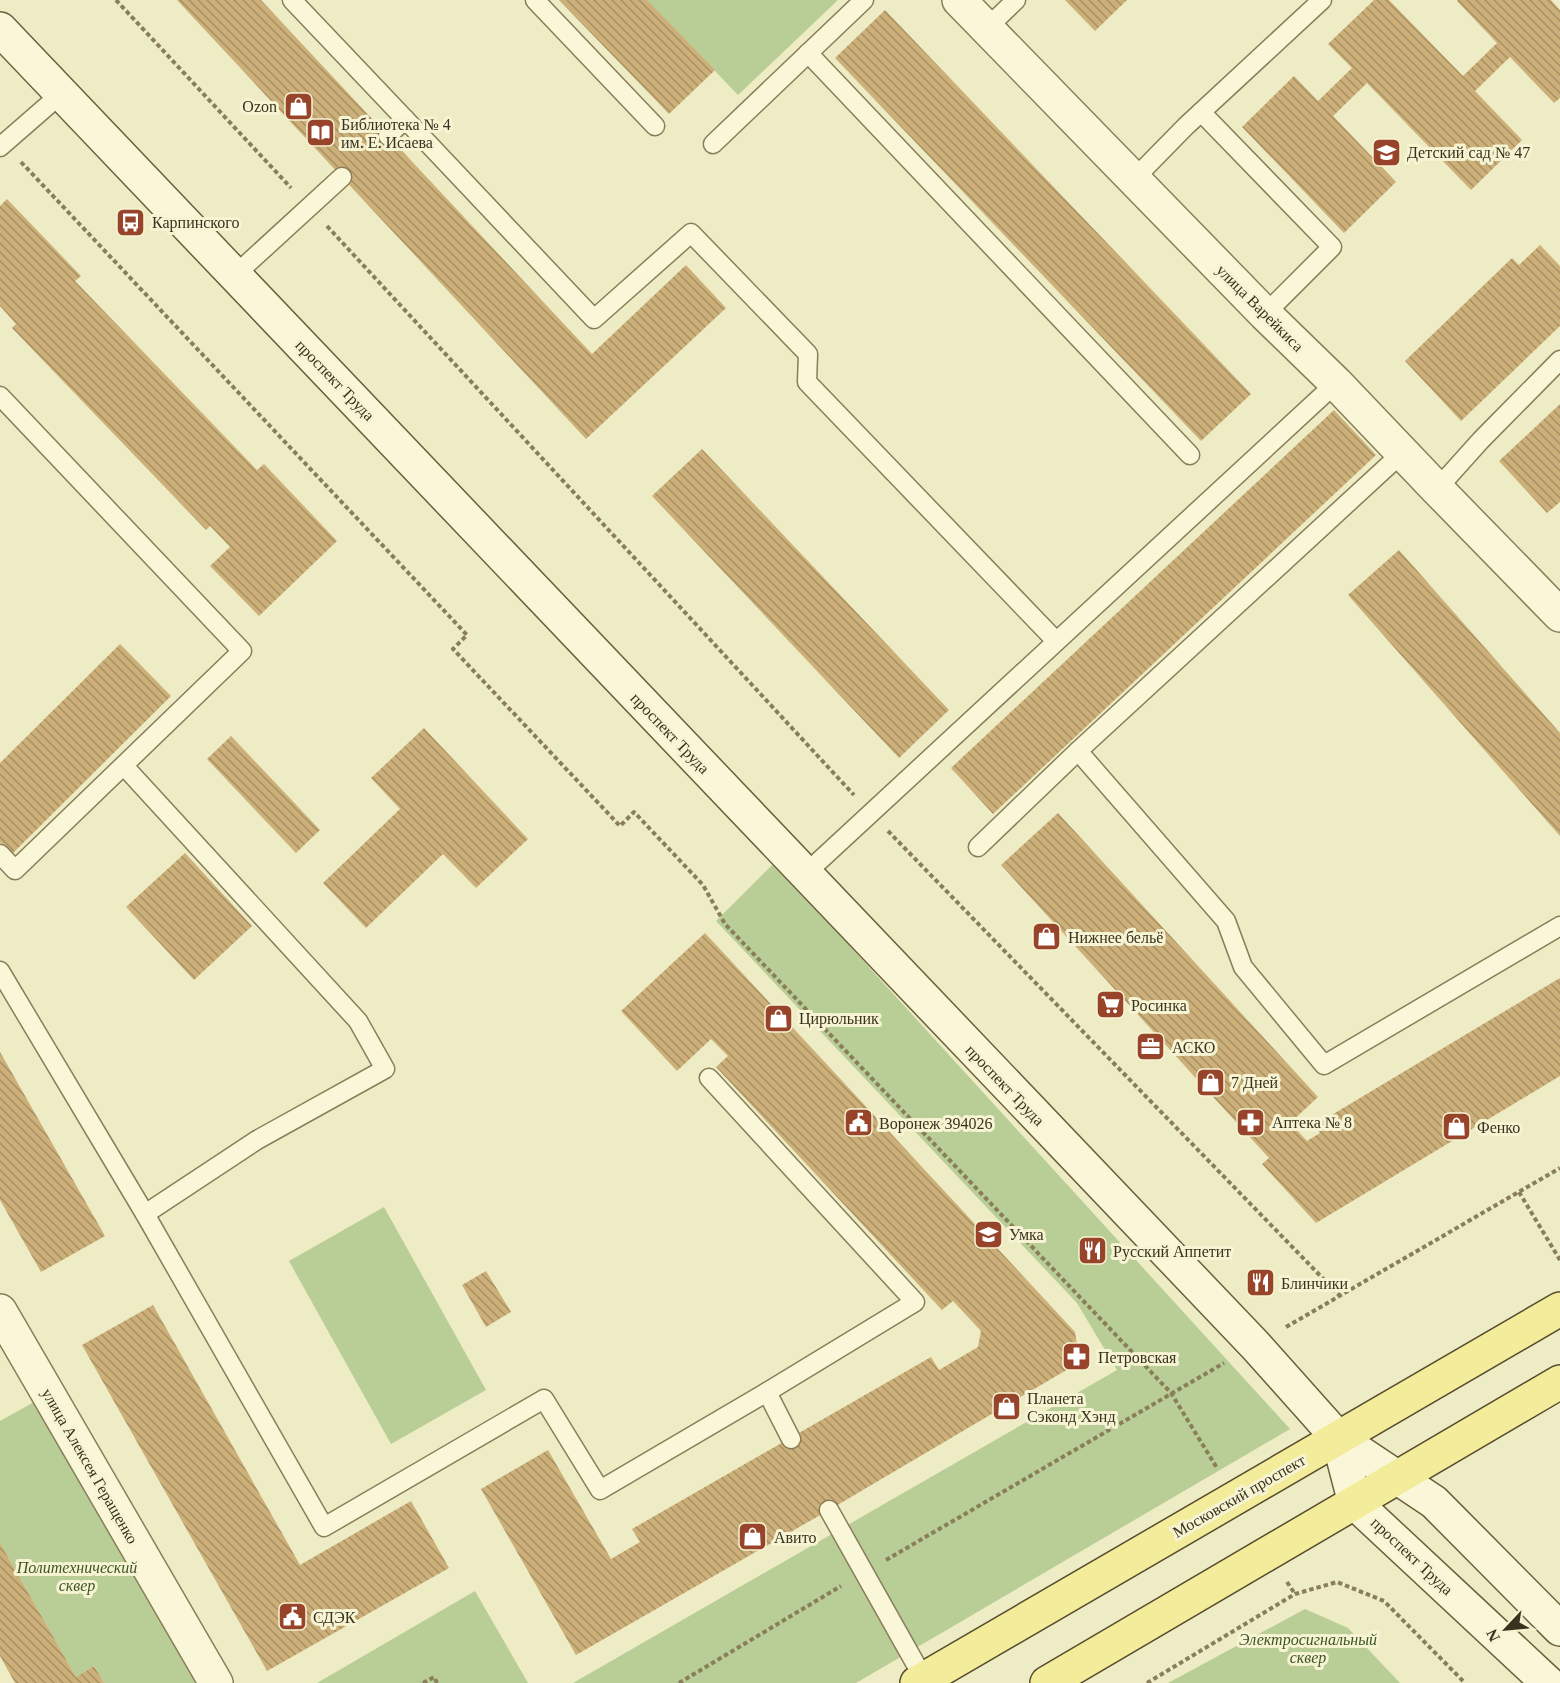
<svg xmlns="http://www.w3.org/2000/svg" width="1560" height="1683" font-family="Georgia,serif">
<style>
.green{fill:#b9cd97}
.building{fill:url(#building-back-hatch)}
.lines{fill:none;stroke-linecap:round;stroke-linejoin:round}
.lane-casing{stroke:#897e5a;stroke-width:21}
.street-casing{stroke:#897e5a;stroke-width:36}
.secondary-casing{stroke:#6b5f3d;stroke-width:36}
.primary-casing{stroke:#574b2e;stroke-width:36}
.path{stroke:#897e5a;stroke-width:4;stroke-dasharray:4.5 3;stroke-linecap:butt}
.lane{stroke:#f9f7d7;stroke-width:18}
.street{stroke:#f9f7d7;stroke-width:33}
.secondary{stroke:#f9f7d7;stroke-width:33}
.primary{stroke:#f2ec9b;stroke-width:33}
.labels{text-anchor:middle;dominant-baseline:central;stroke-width:6;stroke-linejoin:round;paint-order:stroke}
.poi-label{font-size:16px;fill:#39321e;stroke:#f6f4d3;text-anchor:start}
.street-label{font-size:16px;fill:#39321e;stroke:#f6f4d3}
.park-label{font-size:16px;font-style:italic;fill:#3d5525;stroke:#f6f4d3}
</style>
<defs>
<pattern id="building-back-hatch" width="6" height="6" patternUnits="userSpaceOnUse" patternTransform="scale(1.5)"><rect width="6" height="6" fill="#cdb079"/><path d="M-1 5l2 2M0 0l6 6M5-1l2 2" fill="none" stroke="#a79063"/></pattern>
</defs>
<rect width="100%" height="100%" fill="#eeecc4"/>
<g class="green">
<path d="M647,0h191l-100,95z"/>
<path d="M774,863l516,566 -434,254h-283l544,-313 -40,-67 -361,-382z"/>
<path d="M384,1207l102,183 -95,54 -102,-183z"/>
<path d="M36,1401l160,282h-92l-10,-17 -18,11 -76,-134v-122z"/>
<path d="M475,1591l53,92h-211z"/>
<path d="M1305,1609l43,19 52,55h-232z"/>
</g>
<g class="building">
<path d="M177,0h84l331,354 94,-89 40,43 -140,131z"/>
<path d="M559,0h88l68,70 -46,44z"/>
<path d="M1065,0h62l-32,31z"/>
<path d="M1374,0h15l74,76 34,-33 -40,-42 1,-1h93l9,10v88l-6,5 -44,-46 -35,34 47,49 -51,50 -104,-107 -34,33 63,66 -52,51 -102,-106 52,-51 24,25 34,-33 -24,-24z"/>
<path d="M885,10l366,384 -50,47 -366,-383z"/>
<path d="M7,199l74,77 -6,5 182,189 7,-6 73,77 -78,75 -49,-50 20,-19 -20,-21 -4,4 -194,-202 4,-4 -16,-18v-100z"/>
<path d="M1540,245l20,21v60l-99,95 -56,-60 107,-103 7,7z"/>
<path d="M1560,404v98l-13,11 -48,-52z"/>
<path d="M1334,410l42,45 -383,359 -42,-46z"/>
<path d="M702,449l247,261 -50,48 -247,-262z"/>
<path d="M1399,550l161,183v103l-212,-241z"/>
<path d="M120,644l51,52 -159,158 -12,-12v-79z"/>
<path d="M424,728l104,111 -52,49 -33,-34 -77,74 -43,-45 77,-74 -29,-31z"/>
<path d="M231,736l89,94 -24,23 -89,-94z"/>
<path d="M1058,813l260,284 -28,26 17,18 13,-8 -5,-8 245,-147v98l-244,147 -54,-59 7,-6 -268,-293z"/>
<path d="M185,853l67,73 -58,54 -68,-73z"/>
<path d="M705,933l370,399 5,30 -251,148 -253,145 -95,-166 67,-39 63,109 29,-17 -8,-13 299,-172 8,13 39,-23 3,-16 -28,-30 -11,9 -226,-243 12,-11 -17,-17 -34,32 -56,-60z"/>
<path d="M0,1052l105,184 -64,36 -41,-72z"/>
<path d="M486,1271l25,41 -25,15 -24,-42z"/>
<path d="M153,1305l147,260 111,-64 38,67 -182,103 -185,-326z"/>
<path d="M0,1543l76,134 18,-11 10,17h-89l-15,-27z"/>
</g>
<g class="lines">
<defs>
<g id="lane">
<path d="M292,0l113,119 -17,17"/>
<path d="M535,0l120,126"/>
<path d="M987,28l29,-28"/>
<path d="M808,53l382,402"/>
<path d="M1201,112l131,135 -67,67"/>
<path d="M405,119l189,200 97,-86 117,121 -1,28 249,259"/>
<path d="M713,144l151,-144"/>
<path d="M0,147l62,-54"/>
<path d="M1133,180l53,-54 136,-126"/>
<path d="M235,275l107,-98"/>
<path d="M0,396l242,255 -227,219 -15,-16"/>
<path d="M1437,489l44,-49 79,-80"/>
<path d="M1078,751l148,170 17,46 81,98 236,-139"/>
<path d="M124,766l234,255 27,48 -128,71 -112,74"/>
<path d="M978,847l100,-96 324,-298"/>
<path d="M804,875l532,-492"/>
<path d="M0,971l145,243 179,313 220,-128 56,91 167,-98"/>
<path d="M709,1078l206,224 -148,90 24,47"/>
<path d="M829,1510l95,169"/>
</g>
<g id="street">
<path d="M959,0l306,314 71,69 101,106 123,126"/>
<path d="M0,1311l216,372"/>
</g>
<g id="secondary">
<path d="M0,29l1255,1316 83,93 96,64 126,127"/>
<path d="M1338,1438l17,65 193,180"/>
</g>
<g id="primary">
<path d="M917,1683l643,-374"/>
<path d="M1047,1683l513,-301"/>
</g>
</defs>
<use href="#lane" class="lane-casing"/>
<use href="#street" class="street-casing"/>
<use href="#secondary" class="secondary-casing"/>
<use href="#primary" class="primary-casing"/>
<g class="path">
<path d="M116,0l175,188"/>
<path d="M21,162l446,473 -14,14 167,177 14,-14 69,73 22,39 446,469 46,75"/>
<path d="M327,226l527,569"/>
<path d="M888,831l451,464"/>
<path d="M1519,1192l41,68"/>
<path d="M1286,1327l274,-159"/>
<path d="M886,1560l338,-197"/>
<path d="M1287,1582l8,12"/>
<path d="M423,1683l11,-6 3,6"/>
<path d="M679,1683l162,-97"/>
<path d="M1147,1683l148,-89 42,-12 47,19 81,82"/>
</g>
<use href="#lane" class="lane"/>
<use href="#street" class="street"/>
<use href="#secondary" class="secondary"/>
<use href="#primary" class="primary"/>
</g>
<defs>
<symbol id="shop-square" viewBox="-11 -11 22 22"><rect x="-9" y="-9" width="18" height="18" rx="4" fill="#98442a" stroke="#f6f4d3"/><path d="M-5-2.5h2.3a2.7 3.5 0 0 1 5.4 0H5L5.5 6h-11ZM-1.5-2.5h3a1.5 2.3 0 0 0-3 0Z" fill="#fff"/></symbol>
<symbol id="library-square" viewBox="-11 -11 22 22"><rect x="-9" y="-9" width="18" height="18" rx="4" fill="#98442a" stroke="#f6f4d3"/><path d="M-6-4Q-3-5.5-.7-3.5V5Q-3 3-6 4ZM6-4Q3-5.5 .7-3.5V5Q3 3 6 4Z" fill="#fff"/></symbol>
<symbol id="school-square" viewBox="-11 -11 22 22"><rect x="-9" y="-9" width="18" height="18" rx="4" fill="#98442a" stroke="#f6f4d3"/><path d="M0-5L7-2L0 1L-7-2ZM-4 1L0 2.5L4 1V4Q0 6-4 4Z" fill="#fff"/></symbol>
<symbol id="bus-square" viewBox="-11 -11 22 22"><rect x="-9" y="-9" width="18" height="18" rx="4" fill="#98442a" stroke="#f6f4d3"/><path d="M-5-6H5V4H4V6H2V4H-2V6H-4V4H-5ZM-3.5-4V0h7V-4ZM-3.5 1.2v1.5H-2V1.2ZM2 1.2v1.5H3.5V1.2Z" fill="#fff"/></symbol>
<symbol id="supermarket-square" viewBox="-11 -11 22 22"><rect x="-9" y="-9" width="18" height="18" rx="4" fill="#98442a" stroke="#f6f4d3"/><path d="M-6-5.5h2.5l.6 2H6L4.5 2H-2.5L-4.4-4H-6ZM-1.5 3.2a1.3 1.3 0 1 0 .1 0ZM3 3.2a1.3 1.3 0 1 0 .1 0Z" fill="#fff"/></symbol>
<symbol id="office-square" viewBox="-11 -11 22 22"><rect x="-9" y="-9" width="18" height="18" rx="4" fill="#98442a" stroke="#f6f4d3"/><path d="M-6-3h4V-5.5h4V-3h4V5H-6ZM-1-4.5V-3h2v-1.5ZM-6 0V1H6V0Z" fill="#fff"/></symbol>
<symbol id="pharmacy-square" viewBox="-11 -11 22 22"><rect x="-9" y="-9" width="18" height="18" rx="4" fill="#98442a" stroke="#f6f4d3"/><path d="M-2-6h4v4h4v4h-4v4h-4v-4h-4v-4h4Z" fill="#fff"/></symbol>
<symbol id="civic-square" viewBox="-11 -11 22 22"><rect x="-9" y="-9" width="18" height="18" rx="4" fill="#98442a" stroke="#f6f4d3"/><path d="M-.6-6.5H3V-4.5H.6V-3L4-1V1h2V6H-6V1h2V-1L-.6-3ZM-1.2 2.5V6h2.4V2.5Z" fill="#fff"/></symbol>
<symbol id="restaurant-square" viewBox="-11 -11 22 22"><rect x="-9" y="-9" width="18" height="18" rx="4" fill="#98442a" stroke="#f6f4d3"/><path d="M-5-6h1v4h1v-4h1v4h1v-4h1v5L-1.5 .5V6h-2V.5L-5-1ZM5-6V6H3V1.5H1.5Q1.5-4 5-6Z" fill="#fff"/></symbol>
</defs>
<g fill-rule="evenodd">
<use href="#shop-square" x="282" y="90" width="33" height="33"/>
<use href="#library-square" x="304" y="116" width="33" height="33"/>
<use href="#school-square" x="1370" y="136" width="33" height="33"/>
<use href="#bus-square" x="114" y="206" width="33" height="33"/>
<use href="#shop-square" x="1030" y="920" width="33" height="33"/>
<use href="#supermarket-square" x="1094" y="988" width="33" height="33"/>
<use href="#shop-square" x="762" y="1002" width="33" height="33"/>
<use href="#office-square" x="1134" y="1030" width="33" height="33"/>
<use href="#shop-square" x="1194" y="1066" width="33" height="33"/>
<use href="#pharmacy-square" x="1234" y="1106" width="33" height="33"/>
<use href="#civic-square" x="842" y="1106" width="33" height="33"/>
<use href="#shop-square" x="1440" y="1110" width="33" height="33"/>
<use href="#school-square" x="972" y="1218" width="33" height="33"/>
<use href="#restaurant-square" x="1076" y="1234" width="33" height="33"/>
<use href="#restaurant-square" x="1244" y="1266" width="33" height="33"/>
<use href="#pharmacy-square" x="1060" y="1340" width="33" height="33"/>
<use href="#shop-square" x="990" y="1390" width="33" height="33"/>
<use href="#shop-square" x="736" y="1520" width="33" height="33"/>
<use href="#civic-square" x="276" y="1600" width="33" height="33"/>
</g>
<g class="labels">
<g class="poi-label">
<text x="277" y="106" text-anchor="end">Ozon</text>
<text x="341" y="124">Библиотека № 4<tspan x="341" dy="18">им. Е. Исаева</tspan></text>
<text x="1407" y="152">Детский сад № 47</text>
<text x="152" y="222">Карпинского</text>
<text x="1068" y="937">Нижнее бельё</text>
<text x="1131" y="1005">Росинка</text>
<text x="799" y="1018">Цирюльник</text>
<text x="1172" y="1047">АСКО</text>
<text x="1231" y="1082">7 Дней</text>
<text x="1272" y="1122">Аптека № 8</text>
<text x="879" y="1123">Воронеж 394026</text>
<text x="1477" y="1127">Фенко</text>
<text x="1009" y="1234">Умка</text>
<text x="1113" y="1251">Русский Аппетит</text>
<text x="1281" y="1283">Блинчики</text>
<text x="1098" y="1357">Петровская</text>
<text x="1027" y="1398">Планета<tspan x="1027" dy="18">Сэконд Хэнд</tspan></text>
<text x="774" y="1537">Авито</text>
<text x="313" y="1617">СДЭК</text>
</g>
<g class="street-label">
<text transform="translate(1260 308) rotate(45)">улица Варейкиса</text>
<text transform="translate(335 380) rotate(46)">проспект Труда</text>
<text transform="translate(670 733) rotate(46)">проспект Труда</text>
<text transform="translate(1005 1085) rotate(46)">проспект Труда</text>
<text transform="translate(90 1466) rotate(60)">улица Алексея Геращенко</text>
<text transform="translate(1239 1496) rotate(-30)">Московский проспект</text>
<text transform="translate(1412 1556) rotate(43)">проспект Труда</text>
</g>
<g class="park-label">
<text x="77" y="1567">Политехнический<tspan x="77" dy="18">сквер</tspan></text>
<text x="1308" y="1639">Электросигнальный<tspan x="1308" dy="18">сквер</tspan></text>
</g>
</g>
<g transform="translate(1506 1629) rotate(244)" stroke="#f6f4d3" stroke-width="4.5" paint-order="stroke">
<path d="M0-4.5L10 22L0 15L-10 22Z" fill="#39321e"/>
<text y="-9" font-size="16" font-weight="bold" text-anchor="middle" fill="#39321e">N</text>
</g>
</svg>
